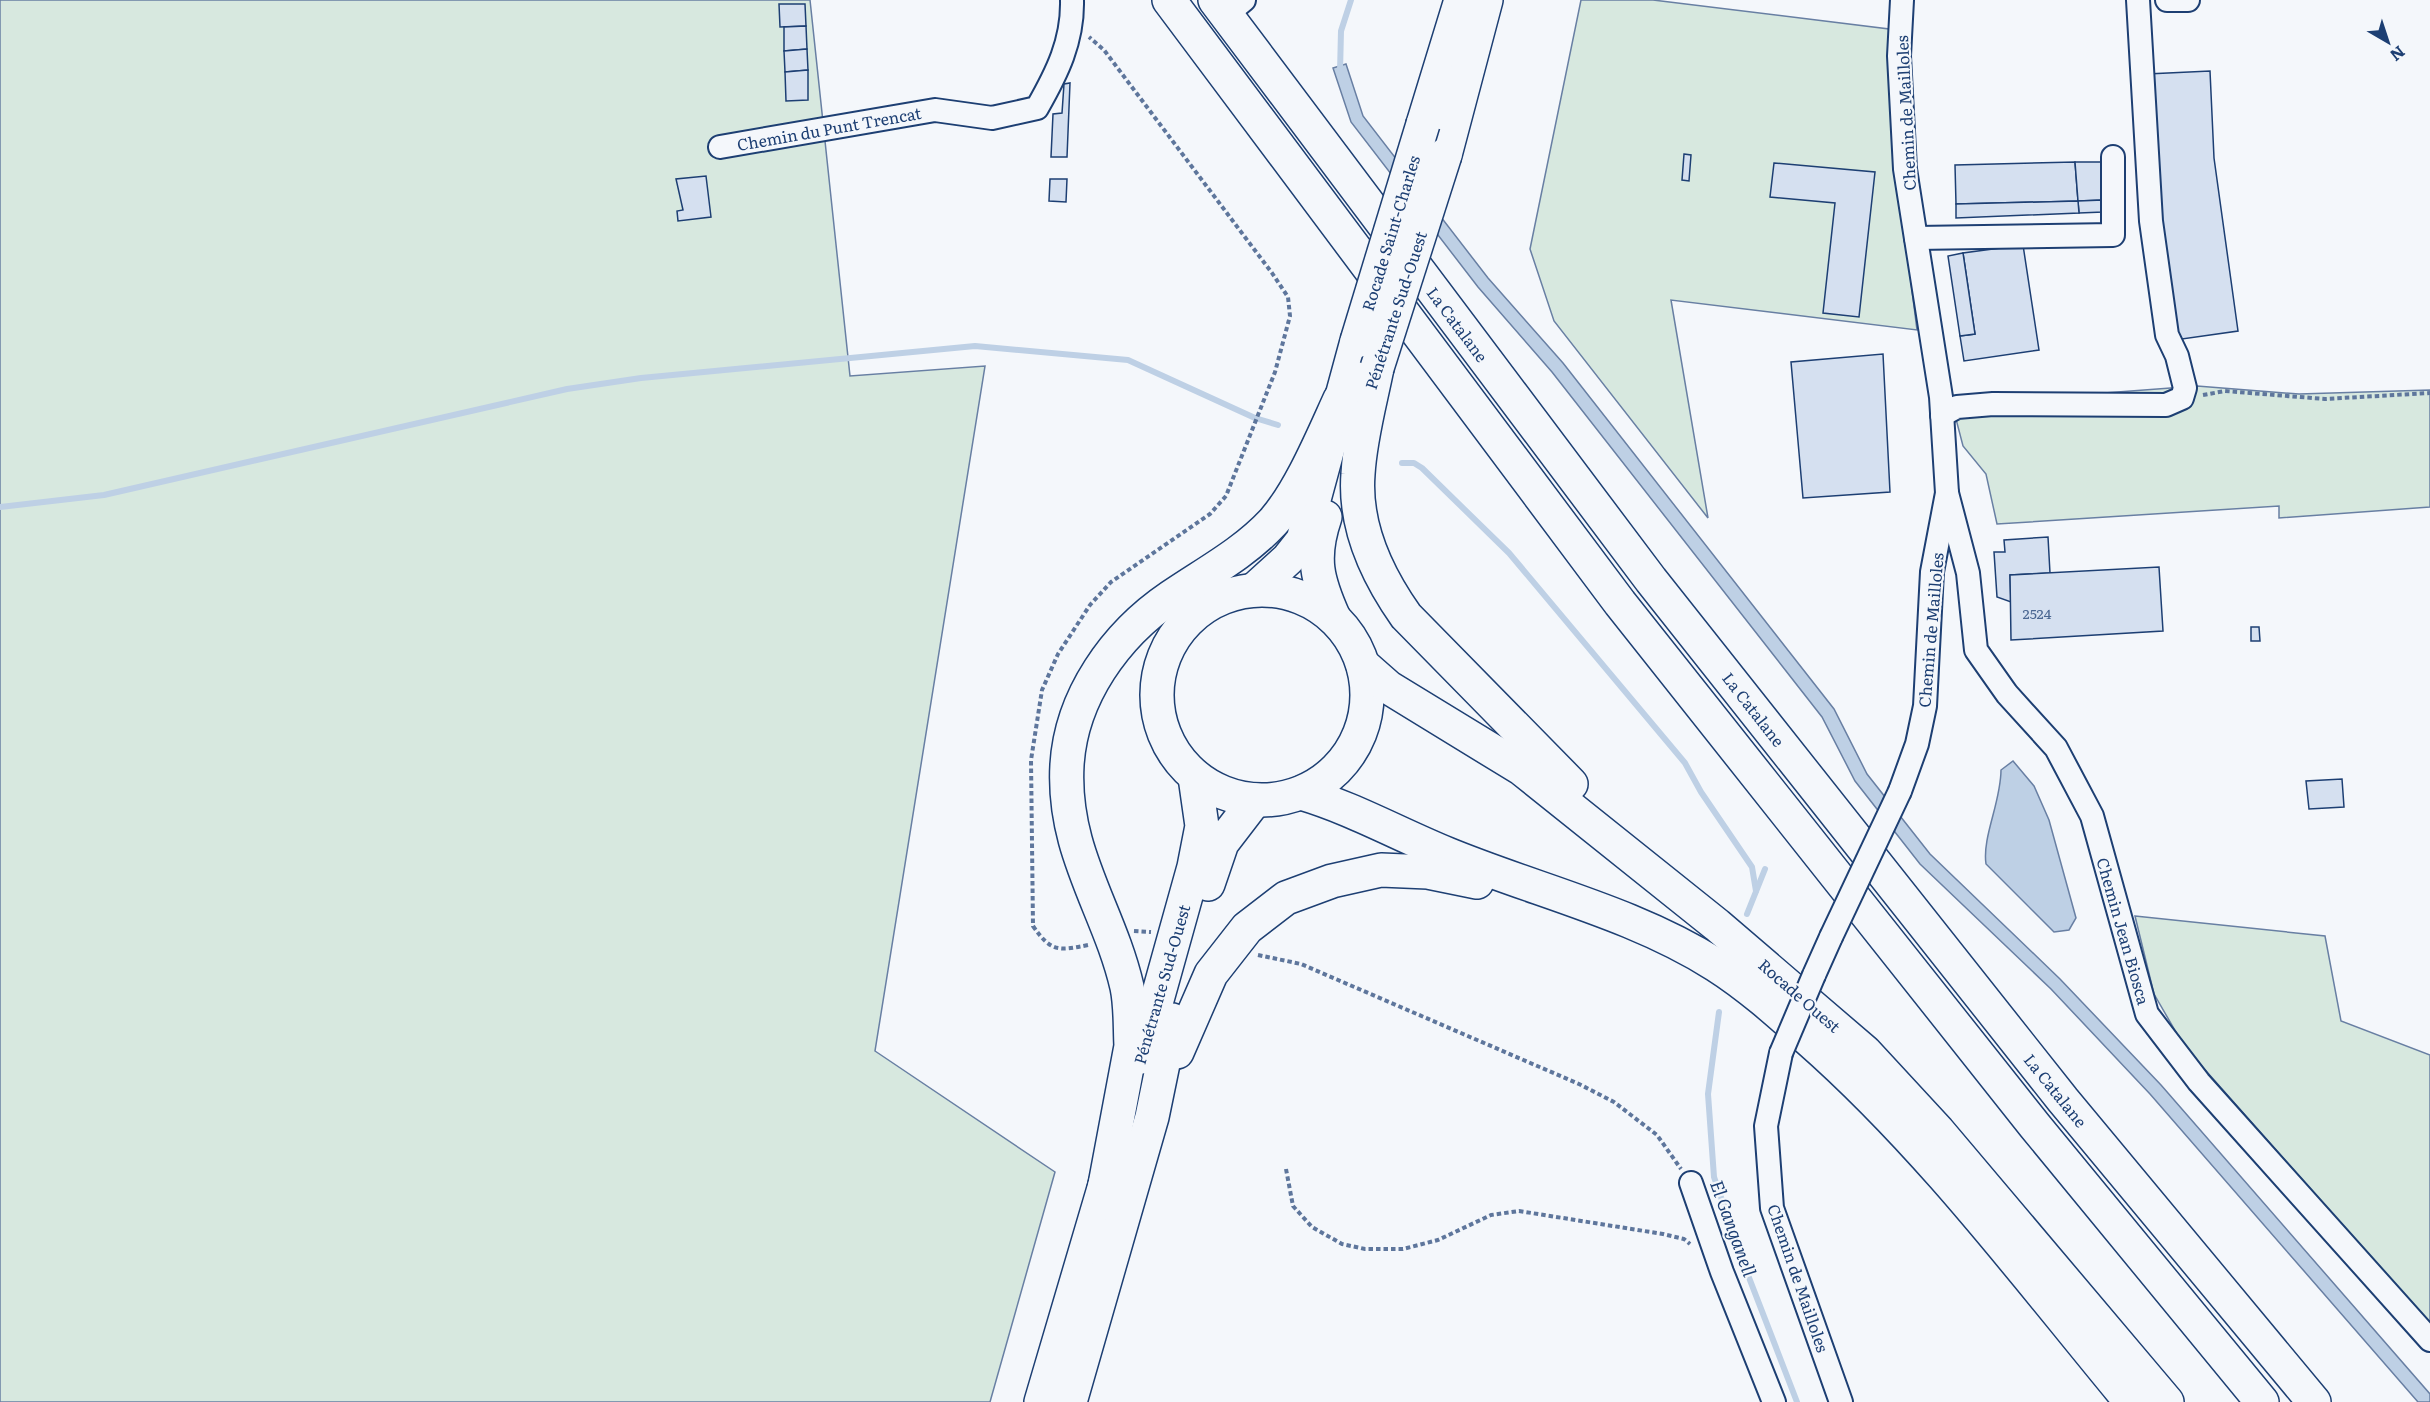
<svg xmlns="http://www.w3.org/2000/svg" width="2430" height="1402" font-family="Literata,serif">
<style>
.green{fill:#d7e8df;stroke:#687fa3;stroke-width:1.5}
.water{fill:#bed0e5;stroke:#687fa3;stroke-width:1.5}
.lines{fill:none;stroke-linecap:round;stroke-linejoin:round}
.stream{stroke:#bed0e5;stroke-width:6}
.building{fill:#d5e0f0;stroke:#1d3f73;stroke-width:1.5}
.minor-casing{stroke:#1d3f73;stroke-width:26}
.highway-casing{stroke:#1d3f73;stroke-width:36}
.path{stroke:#5e769c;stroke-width:4;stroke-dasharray:4.5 3;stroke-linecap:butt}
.minor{stroke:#f4f7fb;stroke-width:22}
.highway{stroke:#f4f7fb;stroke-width:33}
.minor-bridge-casing{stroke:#1d3f73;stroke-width:26;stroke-linecap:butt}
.highway-bridge-casing{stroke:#1d3f73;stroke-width:36;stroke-linecap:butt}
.minor-bridge{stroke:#f4f7fb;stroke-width:22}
.highway-bridge{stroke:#f4f7fb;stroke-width:33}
.labels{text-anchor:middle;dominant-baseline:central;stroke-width:4.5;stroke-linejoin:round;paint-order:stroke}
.number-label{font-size:14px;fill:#4b6792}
.street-label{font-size:16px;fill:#1d3f73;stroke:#f4f7fb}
.water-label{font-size:18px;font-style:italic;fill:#1d3f73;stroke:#f4f7fb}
</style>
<rect width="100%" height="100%" fill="#f4f7fb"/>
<g class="green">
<path d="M0,0h810l40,376 135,-10 -110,685 180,121 -65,230h-990z"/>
<path d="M1581,0h72l236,29 9,150 19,151 -246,-30 37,218 -154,-197 -24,-72z"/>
<path d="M2197,386l102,8 131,-4v117l-151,11v-12l-282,18 -11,-50 -23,-28 -13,-50 141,-2z"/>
<path d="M2135,916l190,20 16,85 89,34v269l-246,-278 -30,-52z"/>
</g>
<g class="water">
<path d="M1346,64l17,52 125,162 75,85 271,346 33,65 63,80 130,125 101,106 269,309v8h-12l-268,-308 -99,-105 -131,-125 -65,-83 -33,-64 -270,-345 -74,-85 -127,-165 -18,-54z"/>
<path d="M2013,761l21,25 15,34 27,98 -7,12 -15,2 -68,-68c-4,-27 15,-62 15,-94z"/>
</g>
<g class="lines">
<g class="stream">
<path d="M1340,72l1,-41 10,-31"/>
<path d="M1402,463h12l8,5 87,85 176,210 16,29 51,75 4,24"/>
<path d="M0,507l104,-12 463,-106 74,-11 334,-32 153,14 127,58 23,7"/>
<path d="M1747,914l18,-45"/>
<path d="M1719,1012l-11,82 6,83 34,98 49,127"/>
</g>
</g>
<g class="building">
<path d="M779,4h26l1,22 -26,1z"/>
<path d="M806,26l1,23 -23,2v-24z"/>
<path d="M807,49l1,21 -23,2 -1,-21z"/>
<path d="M808,70v30l-22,1 -1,-29z"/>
<path d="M2210,71l4,87 24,173 -63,9 -23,-180 -5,-86z"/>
<path d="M1070,83l-3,74h-16l2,-43 9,-1 2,-29z"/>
<path d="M1684,154l7,1 -2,26 -7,-1z"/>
<path d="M2075,162l3,39 -122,3 -1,-39z"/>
<path d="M2075,162h27l1,38 -25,1z"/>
<path d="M1774,163l101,9 -16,145 -36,-4 12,-110 -65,-6z"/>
<path d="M706,176l5,41 -33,4 -1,-10 6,-1 -7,-31z"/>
<path d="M1050,179h17l-1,23 -17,-1z"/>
<path d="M2103,200v12l-24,1 -1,-12z"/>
<path d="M2078,201l1,12 -123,5v-14z"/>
<path d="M2023,245l16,105 -75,11 -4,-25 15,-2 -12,-81z"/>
<path d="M1963,253l12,81 -15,2 -12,-80z"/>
<path d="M1883,354l7,138 -87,6 -12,-136z"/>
<path d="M2048,537l2,36 -40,2 1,27 -14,-5 -3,-45h11l-1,-12z"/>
<path d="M2159,567l4,64 -152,9 -1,-65z"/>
<path d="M2251,627h8l1,14h-9z"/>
<path d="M2342,779l2,28 -35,2 -3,-28z"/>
</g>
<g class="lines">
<defs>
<g id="minor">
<path d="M2167,0h21"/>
<path d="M1226,15l18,-15"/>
<path d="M720,147l215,-37 57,8 45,-10c20,-35 36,-67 35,-108"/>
<path d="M1916,238l197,-3v-78"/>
<path d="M1942,415l15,-8 36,-3 173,1 16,-7 3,-10 -8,-32 -10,-21 -16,-114 -13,-221"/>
<path d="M1947,493l21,80 8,77 31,44 49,54 36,68 55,198 52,68 231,258"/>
<path d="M1900,791l17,-47 8,-38 7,-134 15,-79 -6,-96 -36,-228 -6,-113 3,-56"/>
<path d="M1814,975l17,-38"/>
<path d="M1781,1053l-15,73 6,82 69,194"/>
<path d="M1691,1183l31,89 52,130"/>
</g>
<g id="highway">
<path d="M1169,0l451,603 415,523 227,276"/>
<path d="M1215,0l436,580 412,520 251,302"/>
<path d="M1423,124l38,-124"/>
<path d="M1445,155l41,-155"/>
<path d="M1377,368c-7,35 -17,70 -19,106 -4,51 19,101 48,142l165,168"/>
<path d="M1325,517c-14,41 -8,63 9,101"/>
<path d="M1255,589l33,-30 15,-19 54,-199"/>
<circle cx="1262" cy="695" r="105"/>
<path d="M1363,665l25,22 134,82 195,156 148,127 73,79 229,271"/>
<path d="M1301,793c51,15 97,41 146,61 90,37 187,59 269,111 33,21 62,47 91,73 122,107 221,240 324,364"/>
<path d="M1208,884l14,-41 33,-43"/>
<path d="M1177,1052l34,-78 36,-46 39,-30 46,-17 49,-11 47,2 49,10"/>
<path d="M1141,1057l53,-190 8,-41 -7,-49"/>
<path d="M1104,1190l27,-144c-1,-19 0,-40 -4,-59 -18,-78 -65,-135 -60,-222 4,-68 48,-130 104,-168 35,-24 72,-43 102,-75 27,-30 50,-86 67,-123"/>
<path d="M1041,1402l69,-234"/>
<path d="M1070,1402l82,-285 20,-97"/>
</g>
</defs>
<use href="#minor" class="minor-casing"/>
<use href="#highway" class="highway-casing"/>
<g class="path">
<path d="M2203,395l22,-4 100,8 105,-6"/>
<path d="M1134,931l17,1"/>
<path d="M1088,945c-30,6 -37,7 -55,-19l-2,-166 11,-70 16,-36 32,-49 21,-23 99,-68 16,-18 49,-124 15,-56 -2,-19 -16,-24 -168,-223 -15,-13"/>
<path d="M1258,955l43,9 278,120 35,18 43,33 24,34"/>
<path d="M1286,1169l7,37 19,21 30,17 23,5h38l35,-9 53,-25 28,-4 144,23 21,5 6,5"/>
</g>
<use href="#minor" class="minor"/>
<use href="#highway" class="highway"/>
<defs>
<g id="minor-bridge">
<path d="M1831,937l69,-146"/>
<path d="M1781,1053l33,-78"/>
</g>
<g id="highway-bridge">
<path d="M1357,341l66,-217"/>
<path d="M1377,368l68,-213"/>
</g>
</defs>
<use href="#minor-bridge" class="minor-bridge-casing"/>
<use href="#highway-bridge" class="highway-bridge-casing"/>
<use href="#minor-bridge" class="minor-bridge"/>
<use href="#highway-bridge" class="highway-bridge"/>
</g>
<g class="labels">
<g class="number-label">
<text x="2037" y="613">2524</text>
</g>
<g class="street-label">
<text transform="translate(1905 113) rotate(-93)">Chemin de Mailloles</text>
<text transform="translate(829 128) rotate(-10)">Chemin du Punt Trencat</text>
<text transform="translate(1390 233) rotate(-73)">Rocade Saint-Charles</text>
<text transform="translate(1395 310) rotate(-72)">Pénétrante Sud-Ouest</text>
<text transform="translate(1458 324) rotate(53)">La Catalane</text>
<text transform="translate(1930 630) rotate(-85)">Chemin de Mailloles</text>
<text transform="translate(1754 709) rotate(52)">La Catalane</text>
<text transform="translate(2124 931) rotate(74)">Chemin Jean Biosca</text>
<text transform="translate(1161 984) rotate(-74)">Pénétrante Sud-Ouest</text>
<text transform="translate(1800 995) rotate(41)">Rocade Ouest</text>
<text transform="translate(2056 1090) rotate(51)">La Catalane</text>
<text transform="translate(1799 1278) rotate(71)">Chemin de Mailloles</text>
</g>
<g class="water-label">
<text transform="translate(1734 1228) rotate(70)">El Ganganell</text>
</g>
</g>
<g transform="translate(2388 42) rotate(141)" stroke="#f4f7fb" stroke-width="4.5" paint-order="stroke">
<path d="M0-4.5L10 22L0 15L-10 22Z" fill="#1d3f73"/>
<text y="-9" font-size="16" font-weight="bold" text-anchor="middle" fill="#1d3f73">N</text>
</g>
</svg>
